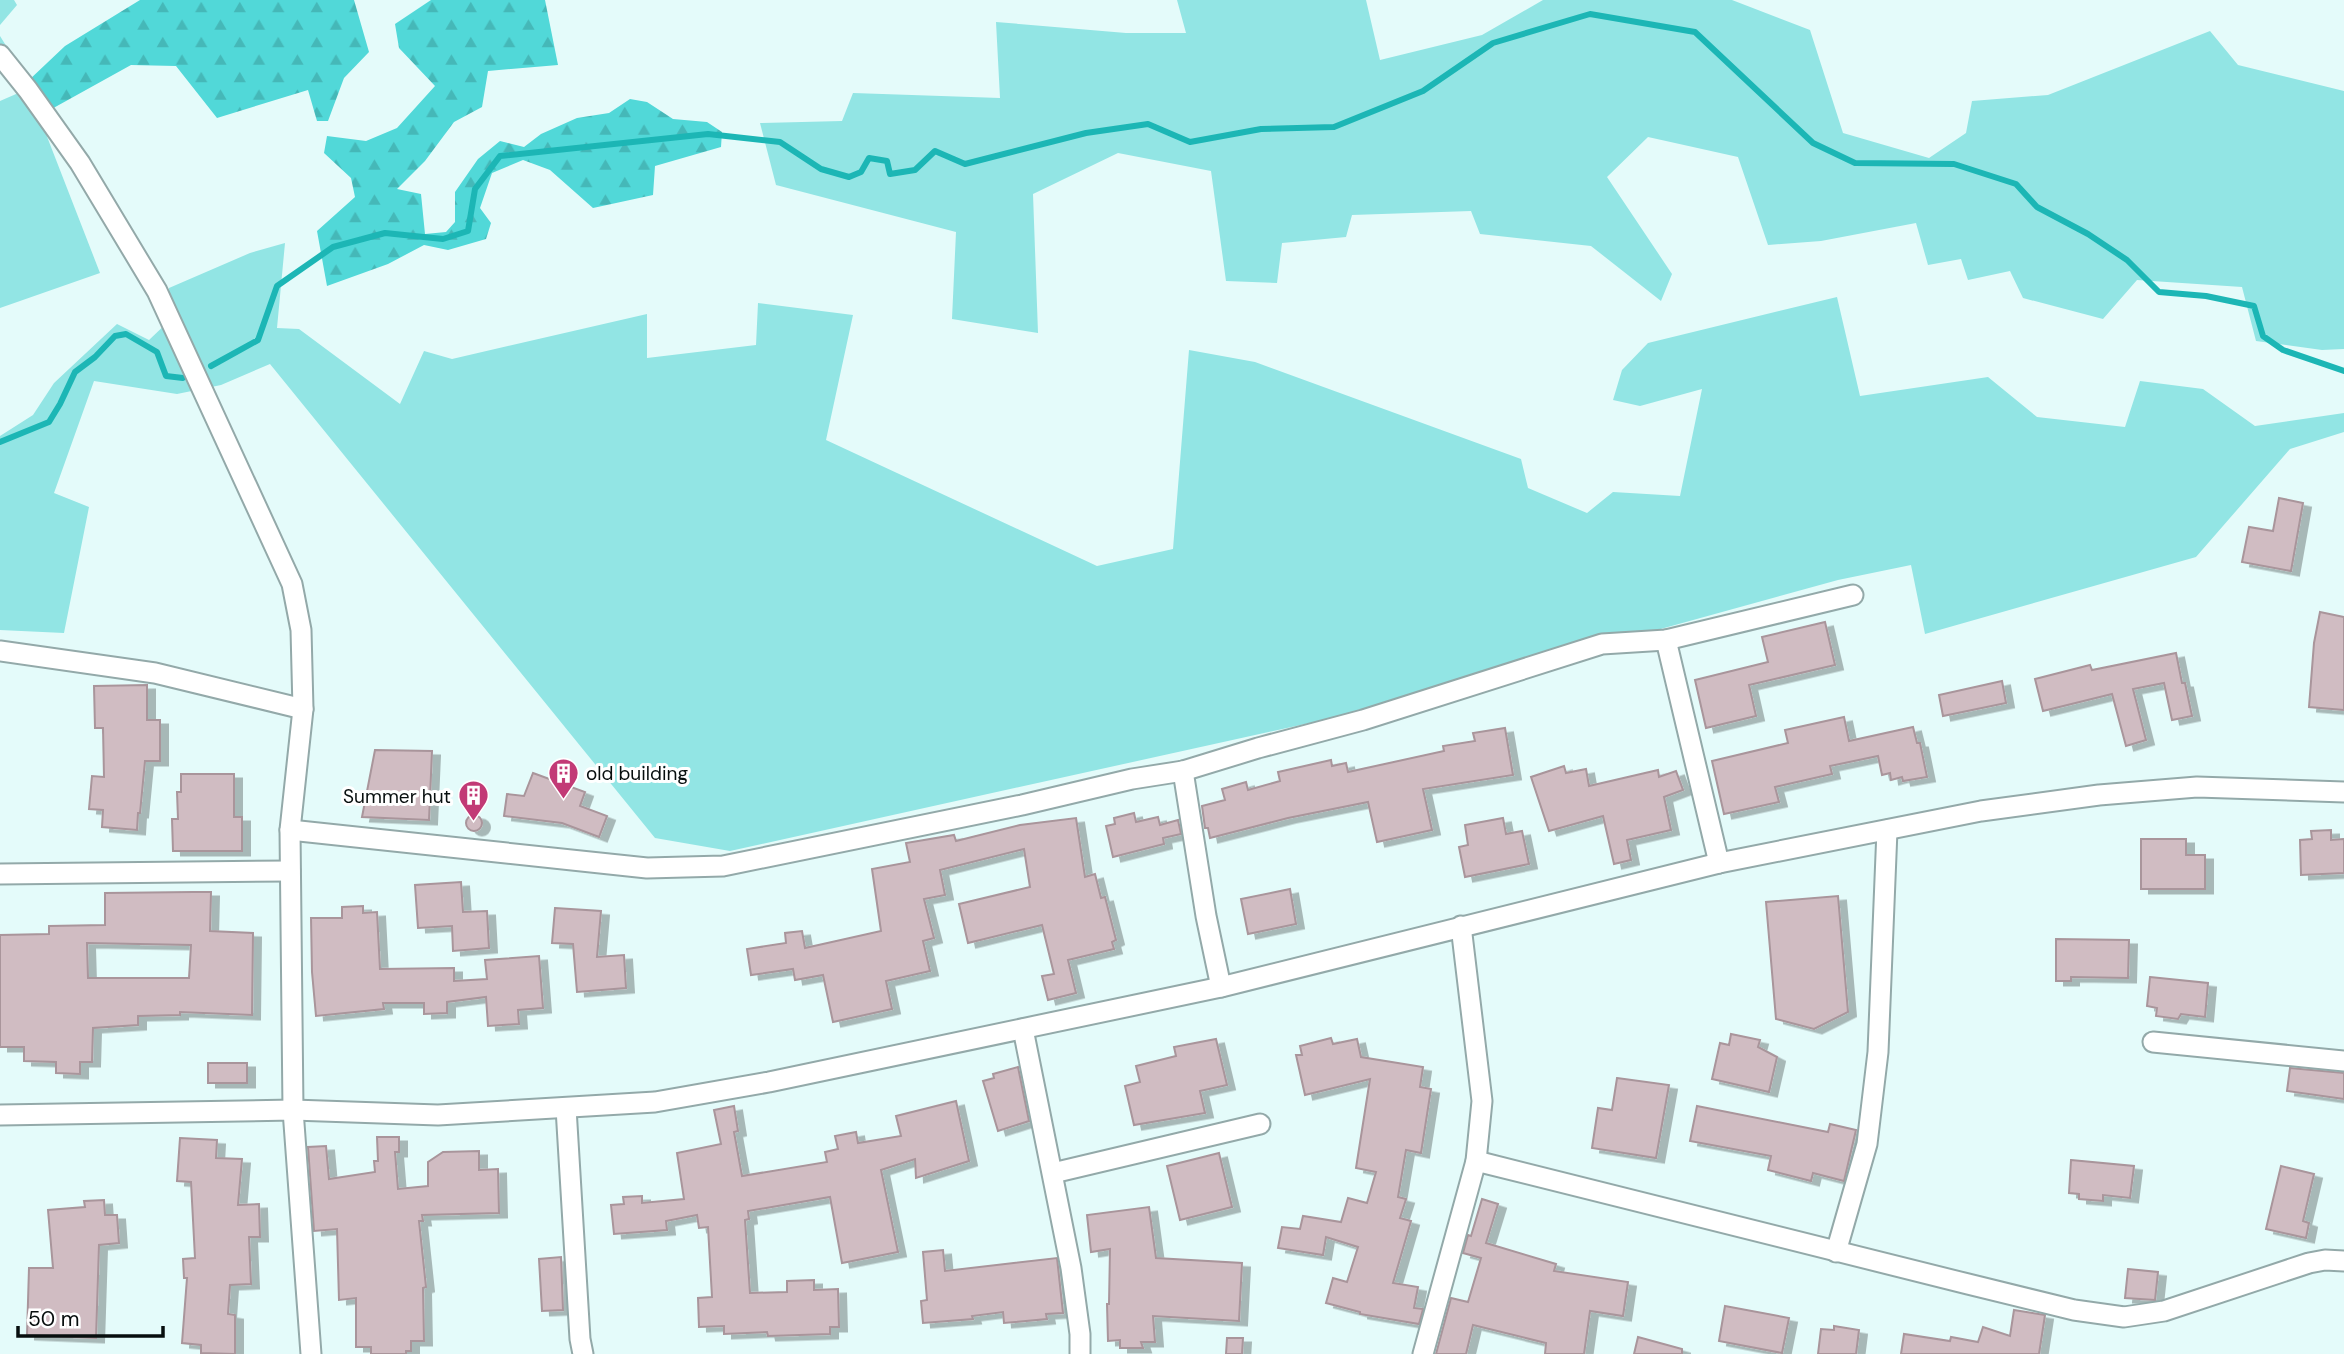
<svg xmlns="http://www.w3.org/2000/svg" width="2344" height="1354" font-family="'DM Sans',sans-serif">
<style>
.grass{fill:#92e5e4}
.forest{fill:url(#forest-firs)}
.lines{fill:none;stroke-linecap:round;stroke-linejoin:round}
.stream{stroke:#1cb6b5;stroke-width:6}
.building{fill:#d0bcc2;stroke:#a9959b;stroke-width:2;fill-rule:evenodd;filter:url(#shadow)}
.street-casing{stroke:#93a9a9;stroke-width:23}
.street{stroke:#fff;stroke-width:19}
.labels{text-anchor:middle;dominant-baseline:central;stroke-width:6;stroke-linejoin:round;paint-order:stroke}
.poi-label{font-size:19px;fill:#070e0e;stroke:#fff;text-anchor:start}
</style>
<defs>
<pattern id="forest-firs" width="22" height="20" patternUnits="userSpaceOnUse" patternTransform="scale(1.75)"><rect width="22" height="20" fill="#51d8d8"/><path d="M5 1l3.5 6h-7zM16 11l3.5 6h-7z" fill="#45b8b8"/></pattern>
<filter id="shadow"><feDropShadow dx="8" dy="4.5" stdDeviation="0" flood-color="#0004"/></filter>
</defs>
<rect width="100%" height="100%" fill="#e4fbfa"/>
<g class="grass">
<path d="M0,0h14l3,5 -17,20z"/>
<path d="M1177,0h189l14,60 102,-25 61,-35h189l78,30 33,103 86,25 37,-25 6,-32 76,-6 162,-64 28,34 106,26v258l-22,1 -66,-9 -14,-54 -105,-7 -34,39 -80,-21 -13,-27 -42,9 -7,-21 -33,6 -12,-42 -95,18 -53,4 -30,-88 -90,-20 -41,40 65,97 -11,27 -70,-55 -111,-12 -9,-23 -119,4 -6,22 -64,6 -5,40 -51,-2 -15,-110 -93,-18 -85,41 5,139 -86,-14 4,-87 -180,-47 -16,-62 82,-2 11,-28 147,5 -4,-76 130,11h60z"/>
<path d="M0,36l28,45 11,35 61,157 -100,35v-207l23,-10 -23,-39z"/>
<path d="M285,243l-8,85 22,1 101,75 24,-53 28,8 195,-45v44l109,-13 2,-42 95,12 -27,125 271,126 76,-17 16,-199 66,12 266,97 7,29 59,25 26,-21 67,4 22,-107 -62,17 -27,-6 9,-30 26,-27 189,-46 23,99 128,-19 49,40 88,10 15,-46 63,8 52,37 89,-13v19l-54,17 -94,108 -271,77 -14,-69 -73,15 -470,130 -638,141 -75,-13 -385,-474 -49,21 -44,9 -83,-13 -40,112 35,14 -25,126 -64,-3v-194l33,-21 21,-32 63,-59 32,16 21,-20 -1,-32 81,-35z"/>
</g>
<g class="forest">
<path d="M140,0h214l15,52 -25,26 -16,43h-11l-9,-31 -91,28 -41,-52 -45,-1 -92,51 -11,-35 37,-35z"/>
<path d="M431,0h114l13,65 -70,6 -6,36 -28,15 -29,39 -28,28 24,5 4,40 21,-2 9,-10v-30l23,-33 22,-18 24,6 17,-13 36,-16 32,-5 21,-14 17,3 26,17 34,3 15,10 -1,15 -66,19 -2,29 -60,13 -43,-38 -27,-10 -31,13 -12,35 11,15 -5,16 -38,11 -24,-5 -36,19 -61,22 -10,-55 38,-34 -4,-19 -27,-25 3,-17 39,5 31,-13 38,-42 -36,-38 -4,-24z"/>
</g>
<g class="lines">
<g class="stream">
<path d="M211,366l47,-26 19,-54 56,-39 52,-14 58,6 25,-8 7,-42 25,-33 208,-22 72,8 41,27 28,8 12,-5 8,-14 18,3 3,13 25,-4 20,-19 30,13 121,-31 62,-9 42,18 71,-13 73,-2 89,-36 70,-48 97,-29 105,18 118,111 42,20 99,1 62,20 21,23 51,27 39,26 32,32 47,4 48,10 9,30 20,14 61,21"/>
<path d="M0,442l49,-20 11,-18 15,-32 20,-15 20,-21 11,-2 31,18 9,24 17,2"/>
</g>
</g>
<g class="building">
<path d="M2279,498l24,5 -12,68 -49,-9 7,-35 24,4z"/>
<path d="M2320,612l24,5v93l-35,-3 5,-64z"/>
<path d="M1825,622l10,43 -86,20 7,31 -50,12 -11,-48 73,-18 -6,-25z"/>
<path d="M2176,653l6,30h3l7,33 -20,4 -8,-37 -31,6 13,51 -20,6 -14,-52 -69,17 -8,-32 55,-14 2,5z"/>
<path d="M2002,681l4,22 -63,13 -4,-21z"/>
<path d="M147,685v35h13v41h-15l-5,52h-2l-1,17 -35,-3 1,-17 -14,-1 3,-33 12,1 -1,-49h-8l-1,-42z"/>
<path d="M1844,717l5,24 64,-14 4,16h3l7,34 -24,4 -1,-4 -11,3 -1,-7 -8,2 -4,-19 -48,10 2,8 -57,13 4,15 -55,12 -12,-53 76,-18 -3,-13z"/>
<path d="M1505,728l8,47 -90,14 9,41 -55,12 -9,-40 -80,16 -78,20 -2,-10h-3l-3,-22 23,-6 -3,-11 24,-7 2,8 32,-9 -2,-9 53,-12 1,6 14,-3 2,9 96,-21 -1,-5 32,-5 -2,-8z"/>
<path d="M375,750l57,1 -3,69 -67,-3z"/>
<path d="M1564,766l2,7 20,-4 3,17 69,-16 1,7 17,-6 7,19 -19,7 7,33 -44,10 4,20 -17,4 -11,-48 -54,15 -18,-54z"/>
<path d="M533,773l52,19 -5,14 27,10 -8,21 -37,-14 -58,-7 3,-22 17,2z"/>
<path d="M181,774h53v43h8v34h-69l-1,-32h6l-1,-27h4z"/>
<path d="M1134,813l2,9 22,-5 2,8 18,-5 3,14 -18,4 1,6 -51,13 -7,-31 9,-2 -1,-6z"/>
<circle cx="474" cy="823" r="8"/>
<path d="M1076,818l9,59 10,-3 6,24 4,-1 11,43 -4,2 2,7 -46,11 8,33 -28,7 -6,-24 12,-2 -12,-49 -74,18 -9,-39 71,-17 -6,-38 -84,21 5,25 -21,4 10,39 -11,3 7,30 -44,10 6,28 -59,13 -10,-47 -28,5 -2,-11 -42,6 -4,-26 39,-6 -1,-10 17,-2 3,17 76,-17 -9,-62 38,-7 -4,-19 48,-8 2,6 64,-16z"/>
<path d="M1503,818l3,16 16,-3 7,33 -64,13 -6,-30 9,-2 -3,-20z"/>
<path d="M2331,830v10l13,-1v34l-43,2 -1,-35 12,-1 -1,-8z"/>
<path d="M2141,839h45v16h19v34h-64z"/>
<path d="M461,882l2,30 24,-1 2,37 -36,3 -1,-25 -34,2 -3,-43z"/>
<path d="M1290,889l6,35 -48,10 -7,-35z"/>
<path d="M193,892h18l-1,39 43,2 -1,82 -72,-3v3l-42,1v9l-45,3 -1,34h-12v12l-24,-1v-11l-32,-1v-14h-24v-112l49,-1v-8l56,-1v-32zM87,943l104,2 -2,33h-101z"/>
<path d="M1838,896l10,116 -34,17 -38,-10 -10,-117z"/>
<path d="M363,906v7l14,-1 3,57 74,-1v13l33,-2 -2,-19 54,-4 4,52 -25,2 1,14 -31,2 -2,-29 -39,5v11l-23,1v-11h-41l1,6 -68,7 -4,-44 -1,-54h31v-11z"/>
<path d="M555,908l46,3 -4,46 27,-2 2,33 -49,4 -4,-48 -21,-1z"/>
<path d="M2056,939l73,1 -1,38 -57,-1v4h-15z"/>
<path d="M2150,977l58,6 -3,34 -24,-3 -3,5 -22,-3 1,-8 -10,-2z"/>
<path d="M1731,1034l29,6 -2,7 19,10 -8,35 -57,-13 8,-36 9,2z"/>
<path d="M1331,1038l2,6 24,-5 4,18 62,10 -3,20 11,2 -10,64 -15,-3 -8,47 8,2 -6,19 11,3 -18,62 25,4 -4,21 9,1 -4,15 -59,-10v-2l-34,-9 7,-25 14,4 11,-35 -32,-10 -3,18 -45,-7 4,-21 18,2 3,-13 38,6 7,-24 19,5 9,-31 -20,-4 14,-89 -65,16 -9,-40h6l-2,-9z"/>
<path d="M1216,1039l11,46 -27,6 5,22 -71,12 -9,-39 15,-4 -4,-16 40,-10 -2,-9z"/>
<rect x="208" y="1063" width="39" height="20"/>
<path d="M1018,1067l11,54 -31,10 -15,-50 11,-3 -1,-4z"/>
<path d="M2290,1068l54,5v26l-57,-8z"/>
<path d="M1617,1078l52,7 -13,73 -64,-10 6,-40 14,2z"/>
<path d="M956,1101l13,60 -53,17 -1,-19 -34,11 17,82 -56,11 -12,-66 -82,14 1,8 -4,1 5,73 37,-1v-11l27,-1v10l24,-1 1,38h-9v7l-62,2 -1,-4 -43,2v-8l-25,1 -1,-29 14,-1 -4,-70 -9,1 -2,-13 -31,6 1,9 -53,4 -3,-29 13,-1 -1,-7 19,-1v7l42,-4 -7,-46 44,-9 -7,-34 20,-4 4,25 -4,1 8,44 85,-14 -2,-10 13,-3 -3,-13 21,-4 2,11 43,-7 -5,-20z"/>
<path d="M1697,1106l131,26 2,-8 26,6 -12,51 -31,-8 -2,8 -43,-11 3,-14 -81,-15z"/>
<path d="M377,1137h22v15h-4l3,37 30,-3v-24l15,-10 36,-1v19l19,-1 1,44 -77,2 1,6h-4l7,66 -3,1 1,53h-13v10h-5v3h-35v-7h-15v-49l-17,2 -2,-71 -23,2 -6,-84 18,-1 3,33 46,-7 -1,-11h4z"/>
<path d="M180,1138l37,2 -1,18 26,1 -4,46 21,-1 1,33h-11l2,47 -21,1 -2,29 7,1v39l-34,-1v-8l-19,-2 5,-65h-3l-1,-19 12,-1 -4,-76 -14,-1z"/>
<path d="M1219,1153l13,54 -52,13 -13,-54z"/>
<path d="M2071,1160l63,6 -4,32 -27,-3v6l-24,-2v-5l-10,-1z"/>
<path d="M2281,1166l33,8 -11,47 6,2 -3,15 -40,-9z"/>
<path d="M1482,1199l16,5 -12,39 70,21 -2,7 74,11 -5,34 -33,-5 -6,43h-39l1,-11 -73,-18 -7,29h-30l15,-56 17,4 13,-44 -18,-5 5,-18 3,1z"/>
<path d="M104,1200l1,15h12l2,28 -20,2 -3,93 -69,-3 2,-67h24l-5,-58 37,-3 -1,-6z"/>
<path d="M1149,1207l7,51 86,5 -3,58 -86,-5 2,26h-14l2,6h-23v-8l-12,1 -1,-37h2l1,-55 -19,3 -4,-37z"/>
<path d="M943,1250l2,21 112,-13 6,55 -17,1 1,5 -43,4 -1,-11 -31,4 1,3 -50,4 -2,-22 6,-1 -4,-48z"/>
<path d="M561,1257l2,53 -21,1 -3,-52z"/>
<path d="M2128,1269l30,3 -3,28 -30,-2z"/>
<path d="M1725,1306l64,12 -7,35 -63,-12z"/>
<path d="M2014,1310l31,5 -6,39h-138l3,-20 46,7 1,-4 27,5 5,-15 27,9z"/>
<path d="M1834,1326l25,4 -3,24h-38l3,-25 13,1z"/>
<path d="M1638,1337l44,12v5h-48z"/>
<path d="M1227,1338h16l-1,16h-16z"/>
</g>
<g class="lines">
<defs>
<g id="street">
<path d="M0,55l28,35 52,73 77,128 135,293 9,46 2,79 -13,121 3,280 18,244"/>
<path d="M1666,640l53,223"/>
<path d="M0,651l155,22 148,36"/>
<path d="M1183,771l23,145 15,71"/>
<path d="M290,830l357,38 76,-2 299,-61 110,-26 51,-8 75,-23 105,-28 239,-76 64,-4 187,-45"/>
<path d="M0,874l290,-3"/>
<path d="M1023,1029l48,239 9,66v20"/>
<path d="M2153,1042l191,19"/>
<path d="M566,1108l14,231 3,15"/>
<path d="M0,1115l293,-5 145,5 217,-13 114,-20 452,-95 498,-124 262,-52 118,-16 98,-8 147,5"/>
<path d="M1476,1161l492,123 106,26 50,7 40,-6 145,-48 16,-3 19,1"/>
<path d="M1053,1173l207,-49"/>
<path d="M1836,1252l31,-108 11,-92 9,-222"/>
<path d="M1423,1354l53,-193 6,-60 -21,-175"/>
</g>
</defs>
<use href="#street" class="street-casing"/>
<use href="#street" class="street"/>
</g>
<defs>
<symbol id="building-pin" viewBox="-11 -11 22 30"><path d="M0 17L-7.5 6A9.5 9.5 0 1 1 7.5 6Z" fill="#c23a76" stroke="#fff"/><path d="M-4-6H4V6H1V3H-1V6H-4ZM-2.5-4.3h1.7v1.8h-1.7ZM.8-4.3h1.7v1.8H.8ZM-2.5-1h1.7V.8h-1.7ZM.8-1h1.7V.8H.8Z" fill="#fff"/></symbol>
</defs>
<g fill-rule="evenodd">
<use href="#building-pin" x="546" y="756" width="35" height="47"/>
<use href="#building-pin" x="456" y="778" width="35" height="47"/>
</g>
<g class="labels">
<g class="poi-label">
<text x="586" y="773">old building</text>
<text x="451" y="796" text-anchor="end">Summer hut</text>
</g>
</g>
<path d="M18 1326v10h145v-10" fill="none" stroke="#070e0e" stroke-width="3.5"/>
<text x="28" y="1326" font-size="21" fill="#070e0e" stroke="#ffffff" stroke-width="5" paint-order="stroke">50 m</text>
</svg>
